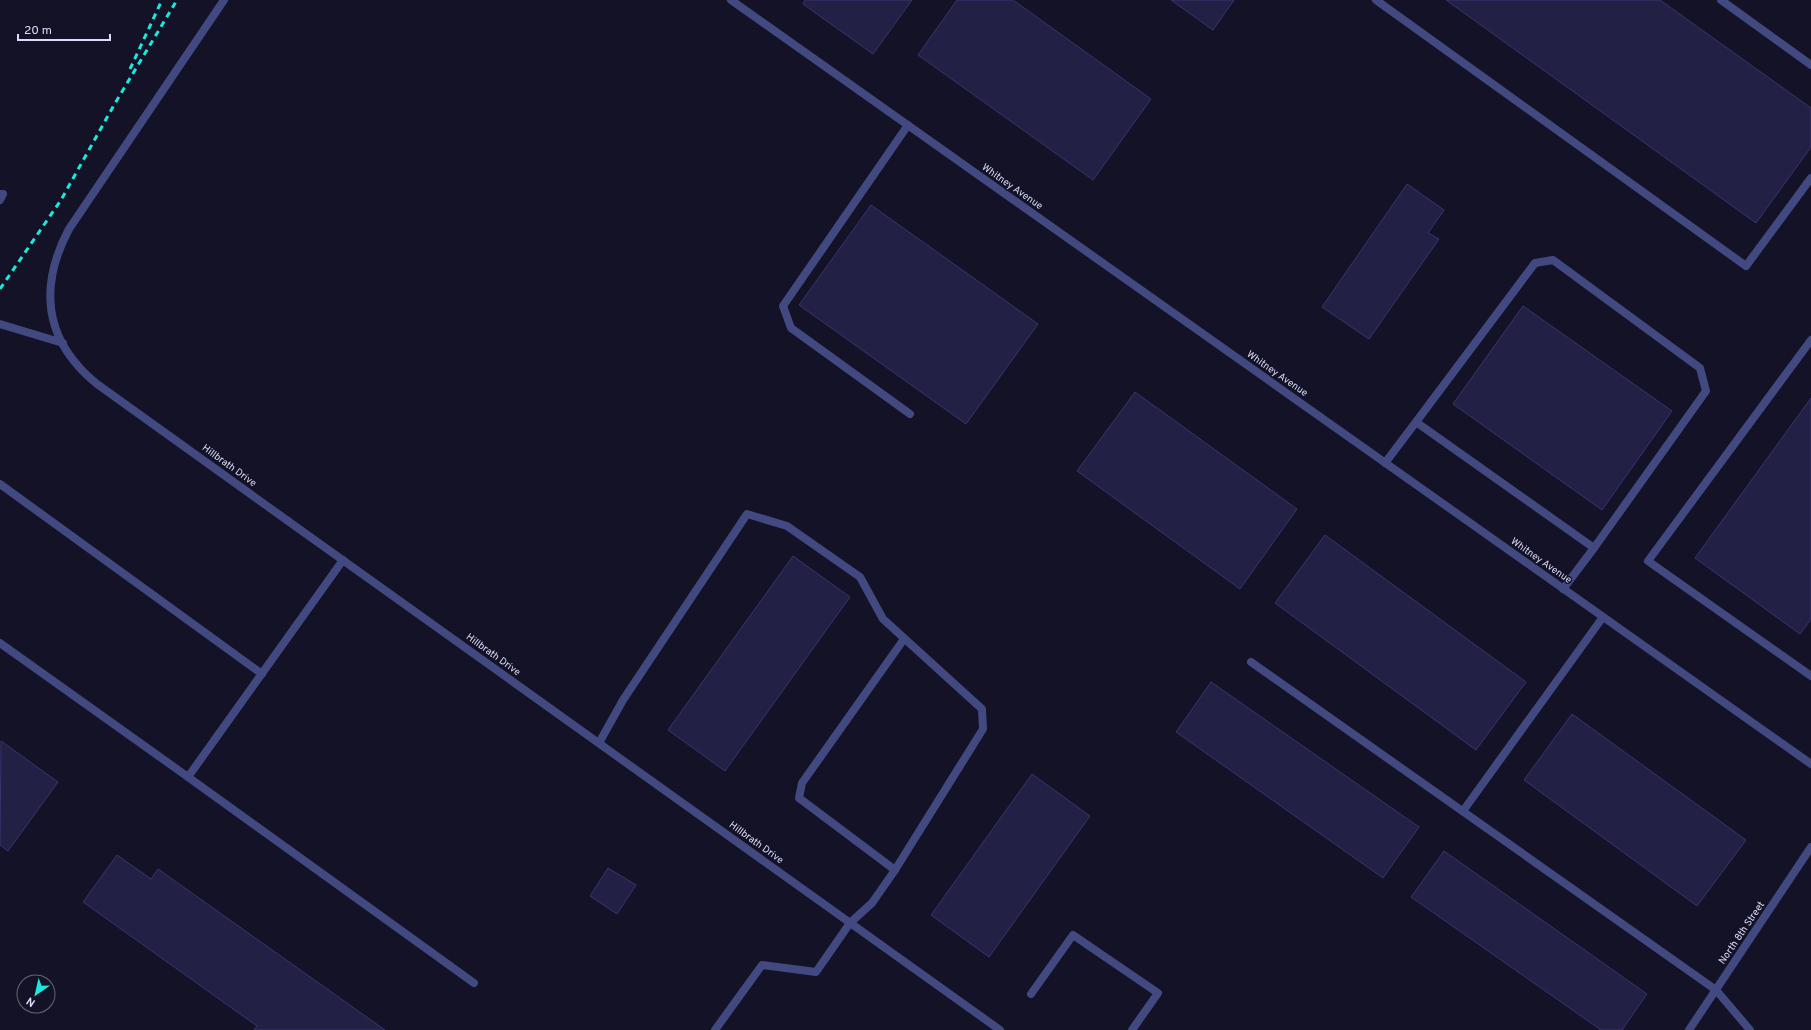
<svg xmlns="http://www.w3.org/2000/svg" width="1811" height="1030" font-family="Overpass,sans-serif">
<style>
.building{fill:#222045;stroke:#38356e}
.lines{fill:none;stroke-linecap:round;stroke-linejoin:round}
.service{stroke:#424980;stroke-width:8}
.minor{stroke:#424980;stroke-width:8}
.rail{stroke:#1ce7dd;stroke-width:3;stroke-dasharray:6 5;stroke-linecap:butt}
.labels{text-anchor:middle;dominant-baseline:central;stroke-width:3;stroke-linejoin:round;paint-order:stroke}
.street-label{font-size:10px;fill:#dbdcfb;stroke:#131226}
</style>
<rect width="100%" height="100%" fill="#131226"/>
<g class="building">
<path d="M805,0h107l-39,54 -70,-50z"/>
<path d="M957,0h56l138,99 -58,81 -175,-125z"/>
<path d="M1171,0h63l-21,30z"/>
<path d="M1446,0h214l151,108v39l-55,76z"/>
<path d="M1407,184l37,26 -16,23 11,6 -70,100 -47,-32z"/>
<path d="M871,205l167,119 -72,100 -167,-119z"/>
<path d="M1523,306l149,105 -70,99 -149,-106z"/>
<path d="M1135,392l162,117 -57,80 -163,-118z"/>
<path d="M1811,398v221l-11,15 -105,-76z"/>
<path d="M1325,535l201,147 -50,68 -201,-147z"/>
<path d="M793,556l57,41 -125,174 -57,-41z"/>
<path d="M1211,682l208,145 -36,51 -207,-146z"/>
<path d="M1572,714l174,126 -49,66 -173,-126z"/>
<path d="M1,741l57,41 -50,69 -8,-6z"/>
<path d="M1032,774l58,42 -101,141 -58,-42z"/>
<path d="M1444,851l203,143 -25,36h-21l-190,-133z"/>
<path d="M117,855l34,24 7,-10 227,161h-131l3,-4 -174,-124z"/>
<path d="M608,868l28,17 -19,29 -27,-18z"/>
</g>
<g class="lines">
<g class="service">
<path d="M224,0l-155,229c-25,47 -28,96 10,138 5,6 12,12 18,17l191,137"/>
<path d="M1376,0l370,266 65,-88"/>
<path d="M1721,0l90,65"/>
<path d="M908,125l-125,181 8,22 119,86"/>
<path d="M0,194h3l-3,6"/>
<path d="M0,324l63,19"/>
<path d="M1811,340l-163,221 163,115"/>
<path d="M1416,422l119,-159 18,-3 147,108 6,23 -112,157"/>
<path d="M1385,463l31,-41 178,126 -31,41"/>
<path d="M0,484l262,190"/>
<path d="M343,560l-155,217 286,206"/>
<path d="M0,643l188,134"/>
<path d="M1251,662l465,328 34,40"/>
<path d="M599,743l24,-43 124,-186 40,12 73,51 23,42 99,90 1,20 -88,141 -23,33 -22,20 -34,49 -54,-7 -47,65"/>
<path d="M1463,811l140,-194"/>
<path d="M895,870l-96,-72 3,-15 102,-144"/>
<path d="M1031,994l42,-59 85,58 -26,37"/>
</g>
<g class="minor">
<path d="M731,0l1080,764"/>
<path d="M288,521l712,509"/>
<path d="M1689,1030l122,-183"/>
</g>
<g class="rail">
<path d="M130,69l32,-69"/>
<path d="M0,289l61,-89 53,-95 63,-105"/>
</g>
</g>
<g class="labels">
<g class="street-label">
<text transform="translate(1012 187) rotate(35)">Whitney Avenue</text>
<text transform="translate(1277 374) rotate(35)">Whitney Avenue</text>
<text transform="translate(229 466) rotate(36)">Hillbrath Drive</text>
<text transform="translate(1541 561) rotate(35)">Whitney Avenue</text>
<text transform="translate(493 655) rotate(36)">Hillbrath Drive</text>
<text transform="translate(756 843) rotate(36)">Hillbrath Drive</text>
<text transform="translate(1742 933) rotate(-56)">North 8th Street</text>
</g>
</g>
<g transform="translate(36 994) rotate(214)"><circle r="19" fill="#131226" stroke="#63637b"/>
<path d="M0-3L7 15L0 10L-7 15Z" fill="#1ce7dd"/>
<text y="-6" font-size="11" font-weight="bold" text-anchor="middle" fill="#dbdcfb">N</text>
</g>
<path d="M18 34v6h92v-6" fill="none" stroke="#dbdcfb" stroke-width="2"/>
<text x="24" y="34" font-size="12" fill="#dbdcfb" stroke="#131226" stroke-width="3" paint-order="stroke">20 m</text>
</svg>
